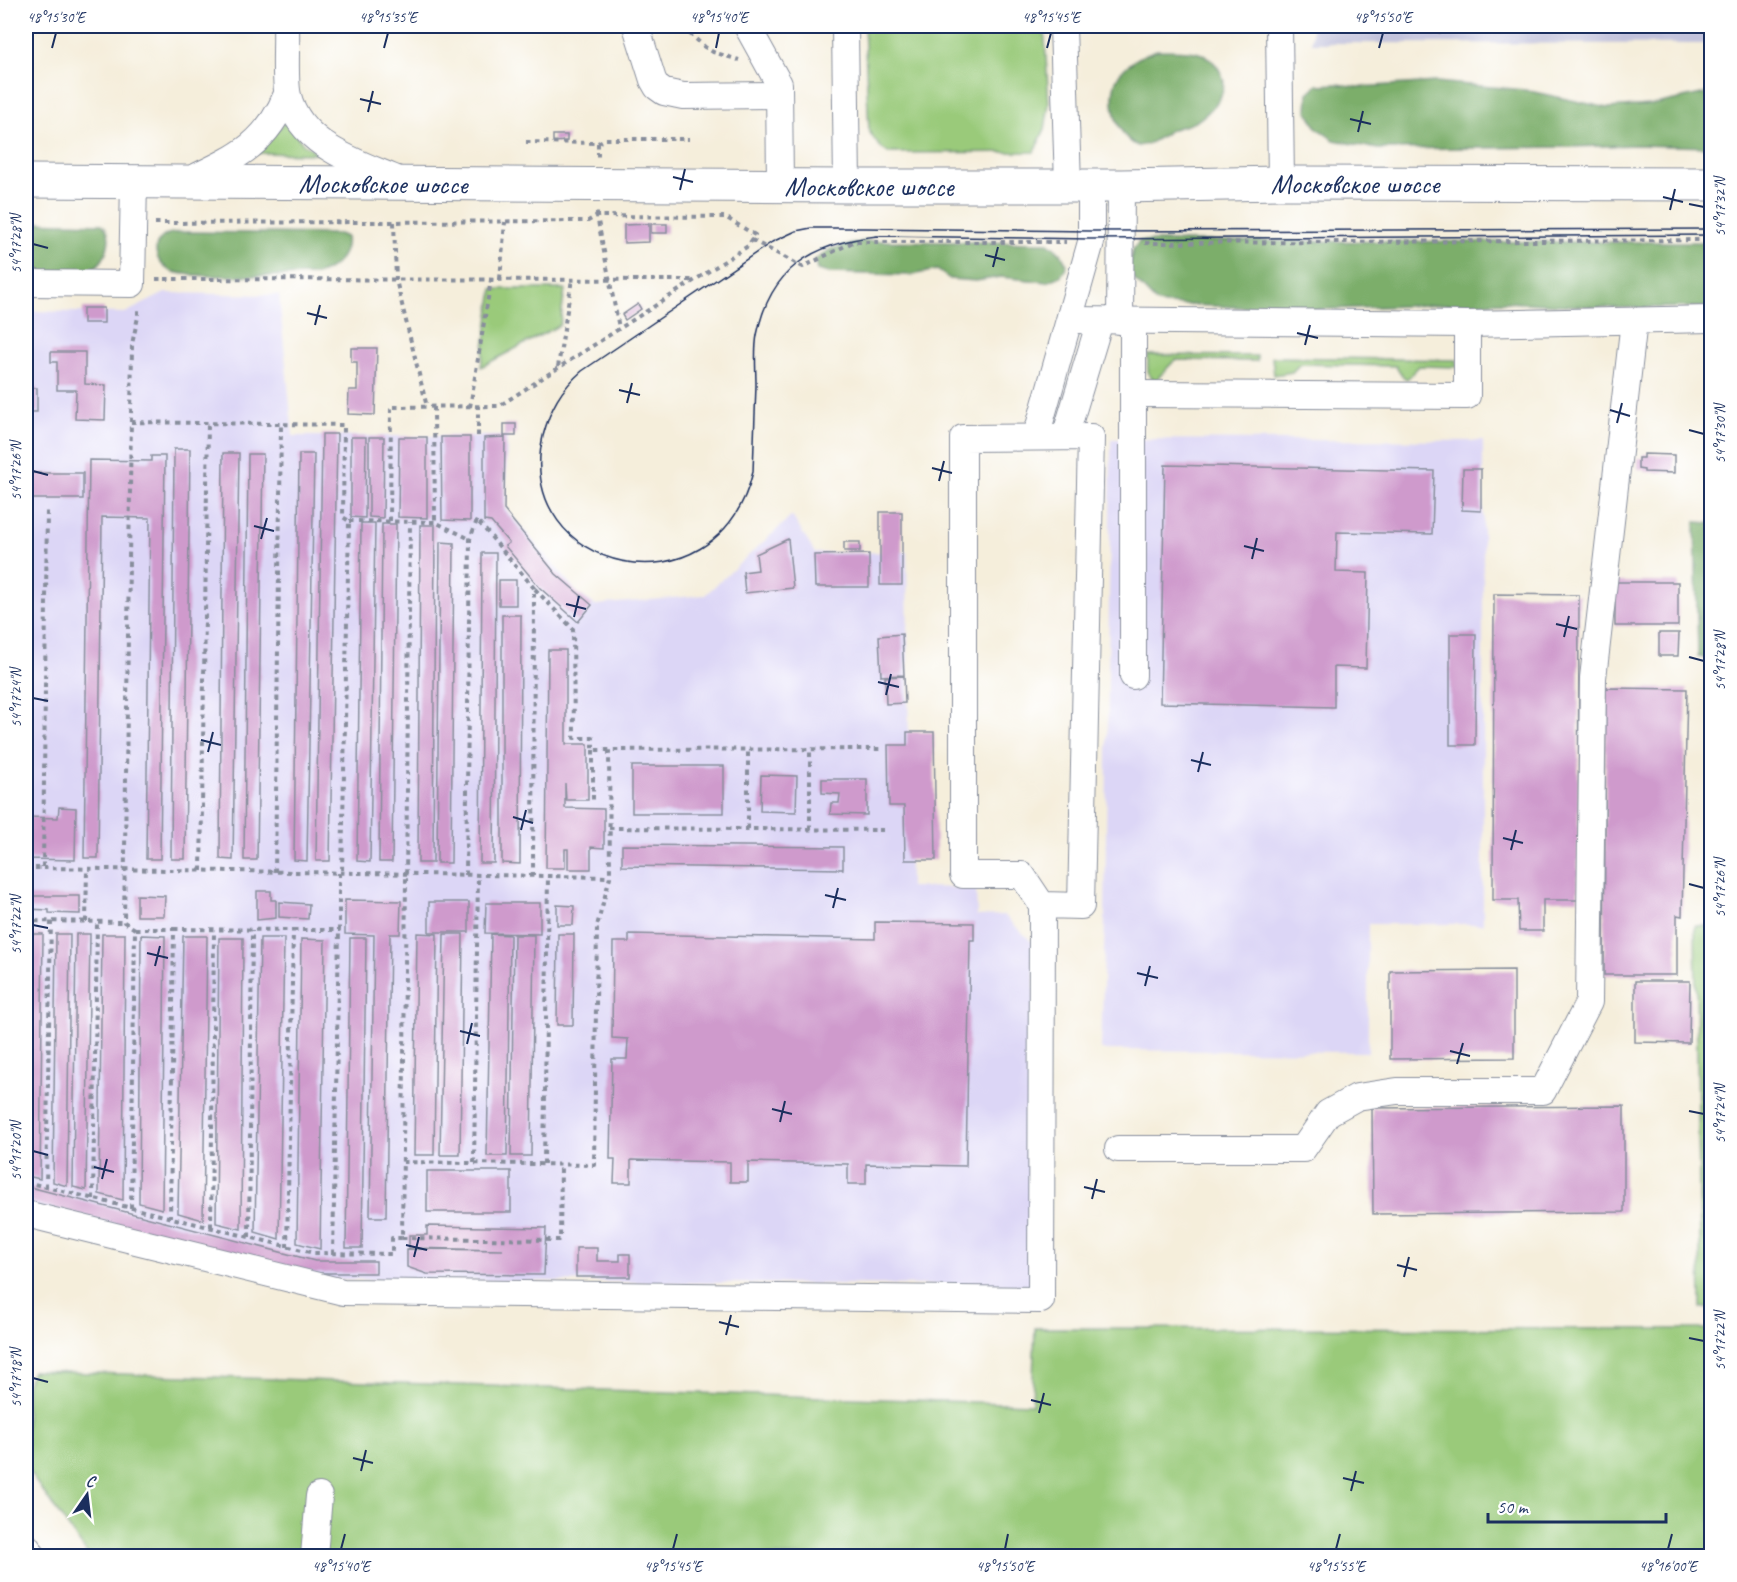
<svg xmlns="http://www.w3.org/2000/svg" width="1737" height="1582" font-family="Caveat,sans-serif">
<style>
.built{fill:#dcd6f6}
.industrial{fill:#c2c2dc}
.green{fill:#9aca7a;stroke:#5a7c6c;stroke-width:1.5}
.forest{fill:#7bae6a;stroke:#4b6e64;stroke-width:1.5}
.building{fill:#cf9acc}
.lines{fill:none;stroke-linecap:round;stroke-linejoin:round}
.minor-casing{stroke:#888e9c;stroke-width:28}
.major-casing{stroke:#888e9c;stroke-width:35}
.path{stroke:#888e9c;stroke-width:4;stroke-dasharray:4.5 4.5;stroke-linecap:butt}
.minor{stroke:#fff;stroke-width:26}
.major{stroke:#fff;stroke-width:33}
.tram{stroke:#1b2f5e;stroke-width:1.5}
.ticks{fill:none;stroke:#1b2f5e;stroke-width:2}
.labels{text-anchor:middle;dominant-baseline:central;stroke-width:5;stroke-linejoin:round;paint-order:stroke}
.street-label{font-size:28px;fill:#1b2f5e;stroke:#fff}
.neatline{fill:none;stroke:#1b2f5e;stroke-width:2}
.ticks-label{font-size:15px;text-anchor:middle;fill:#1b2f5e}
</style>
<rect width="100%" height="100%" fill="#fff"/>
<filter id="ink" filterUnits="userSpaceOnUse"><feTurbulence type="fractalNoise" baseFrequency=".0167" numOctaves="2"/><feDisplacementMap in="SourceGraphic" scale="12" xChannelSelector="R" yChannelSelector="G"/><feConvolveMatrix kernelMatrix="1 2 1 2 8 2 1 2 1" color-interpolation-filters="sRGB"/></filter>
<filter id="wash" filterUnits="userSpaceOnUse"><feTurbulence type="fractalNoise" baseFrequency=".008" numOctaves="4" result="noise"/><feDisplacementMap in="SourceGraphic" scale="24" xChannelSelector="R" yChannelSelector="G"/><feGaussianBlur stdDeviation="1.35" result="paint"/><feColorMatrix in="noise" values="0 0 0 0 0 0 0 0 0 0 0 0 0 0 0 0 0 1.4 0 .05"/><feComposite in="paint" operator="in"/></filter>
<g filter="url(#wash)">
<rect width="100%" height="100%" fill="#f5eedb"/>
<g class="built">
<path d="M165,293l114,2 14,141h214l-1,73 72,84 17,12 110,-10 87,-79 23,37 92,-1 3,335 66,1 1,28 27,-1 30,29 1,342 -720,-7 -289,-73v-895l99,2z"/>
<path d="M1111,439l372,2v483h-115v128l-267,-2 4,-132z"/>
</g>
<path class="industrial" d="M1312,26h399l1,18 -400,-1z"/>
<g class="green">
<path d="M864,26h180l5,78 -4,25 -11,23 -146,1c-9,-6 -14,-13 -19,-22z"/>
<path d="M286,121l16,22 18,11 -65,-1z"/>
<path d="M493,289h72l-5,36 -79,42z"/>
<path d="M1148,355l109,1v5l-82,-1 -19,20c-11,-3 -8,-16 -8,-25z"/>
<path d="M1272,357l185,3v7l-38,-1 -12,13 -3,-1 -8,-12 -96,-2 -8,8 -18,3z"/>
<path d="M1695,926h17v44l-4,14 4,138v185l-11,1z"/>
<path d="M1035,1328l676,1v227h-1622l-63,-88v-82l6,-15 1000,33z"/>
</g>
<g class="forest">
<path d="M1157,50c13,1 29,-1 42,3 15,5 30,24 23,40 -3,9 -14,20 -21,25 -9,8 -20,7 -30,12 -11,6 -19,15 -33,16 -24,-10 -33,-54 -17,-74 9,-10 23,-18 36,-22z"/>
<path d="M1436,82l89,8 83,18 43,-3 60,-13v55l-75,-2 -67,2 -191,2 -44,-9 -17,-12 -10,-17 1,-18 9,-8 20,-1 22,3z"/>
<path d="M26,222l76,2c7,6 8,13 6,21 -7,40 -52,28 -82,28z"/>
<path d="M187,232l152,2 7,3c3,19 -13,33 -30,38 -26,0 -130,5 -147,-5 -15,-9 -19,-28 -1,-36 6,-2 13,-2 19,-2z"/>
<path d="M865,241l183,2 13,10 6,12 -6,11 -14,6 -46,-5 -25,4 -26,-2 -13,-9 -26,5 -82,-2 -12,-3 -2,-10 16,-11z"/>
<path d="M1140,241l571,1v65l-96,1 -110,-6 -198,8 -142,-6 -8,-1 -29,-30 5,-24z"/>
<path d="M1695,522l16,1v138l-13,-5z"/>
</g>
<g id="blocks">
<g class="building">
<path d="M1439,26h47v6l-47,1z"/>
<path d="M553,135h14v6l-14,1z"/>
<path d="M649,224v18l-25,1v-18z"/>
<rect x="651" y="224" width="16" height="9"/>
<path d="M638,304l3,5 -16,11 -3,-5z"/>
<rect x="83" y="308" width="21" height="15"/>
<path d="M351,348h26l-2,67 -27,-1 1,-24h8v-28h-6z"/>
<path d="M51,352h34v32l21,1 -1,35 -30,-1 1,-29h-19v-28h-6z"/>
<rect x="26" y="388" width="11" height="24"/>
<rect x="504" y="424" width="12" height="12"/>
<path d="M322,434h15l-7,427h-14z"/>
<path d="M351,437h15l-1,81 -14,-1z"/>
<path d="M369,437h15l-1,81 -14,-1z"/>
<path d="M399,437h28v81l-29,-1z"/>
<path d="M441,437h29v84l-28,-1z"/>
<path d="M505,437l-1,73 52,64 36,31 -14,17 -38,-34 -35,-42 4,-3 -18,-21 -7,-1v-83z"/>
<path d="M174,449h16l-5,410h-14z"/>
<path d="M223,453h16l-6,407 -13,-1z"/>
<path d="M248,454h15l-6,406h-13z"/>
<path d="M299,454h15l-7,407 -13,-1z"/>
<path d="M1644,454l30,1v18l-30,-1v-2l-6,-1v-11h6z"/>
<path d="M151,456h14l-5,403h-14l4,-341 -48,-1 -4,341h-14l5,-398 62,1z"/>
<path d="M1165,465l269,6 -2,63 -95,-2 -1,40 32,1 -2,95 -32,-1v40l-174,-4z"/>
<path d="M1463,469h18v42l-19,-1z"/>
<rect x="26" y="473" width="57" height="26"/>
<rect x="880" y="512" width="22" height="73"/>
<path d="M361,523h14l-5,339 -13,-1z"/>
<path d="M382,524h14l-4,338h-13z"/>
<path d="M420,525h15l-2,338h-15z"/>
<path d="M788,539l5,49 -48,5 -2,-21 15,-2 -2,-16z"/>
<path d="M440,542l14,1 -3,320h-14z"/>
<rect x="844" y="542" width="16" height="9"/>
<path d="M482,553h14l-2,310h-14z"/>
<path d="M869,554v33h-54l-1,-32z"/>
<rect x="499" y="580" width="17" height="25"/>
<rect x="1615" y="582" width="63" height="44"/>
<path d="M1494,594l85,1 -1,305h-35v31h-24l-1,-31h-25z"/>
<path d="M502,615h19l-1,249 -18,-1z"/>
<path d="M1659,633h20l-1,23h-19z"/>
<path d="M902,634l2,41 -23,1 -2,-40z"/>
<path d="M1450,634h26l-1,111h-25z"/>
<path d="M548,650h18v94h22v56h-22l-1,-17v25l39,1v39l-13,-1v22h-23v-20h-3v19h-19z"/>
<path d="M904,676l1,27 -19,1 -1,-27z"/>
<path d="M1606,688l81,1 -5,227 -5,-1v60h-73z"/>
<path d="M907,732h27l2,128h-31l-1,-54h-15l-1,-61h19z"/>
<rect x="632" y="766" width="92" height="47"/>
<path d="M761,775l36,1 -1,36 -36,-1z"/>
<path d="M822,779h45v36l-37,-1 1,-11h8l1,-9 -18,-1z"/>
<path d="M59,807l17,1 -1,52 -49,-1v-42l32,1z"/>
<path d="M622,845l221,2v22l-221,-3z"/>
<path d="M257,891h14v9h5v18l-19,2z"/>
<path d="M137,895l28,1 -1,20h-27z"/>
<path d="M26,896h54v18l-31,-1v-3l-23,-1z"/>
<path d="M345,900l56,1 -1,33h-10l-4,283h-16l4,-282 -29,-1z"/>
<path d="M279,902l30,2 -1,15 -29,-2z"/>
<rect x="429" y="902" width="40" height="30"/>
<path d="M486,903h54v31l-55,-1z"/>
<path d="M557,905l17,1 -1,19h-16z"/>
<path d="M875,922l99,1v17h-4l-4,226 -100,-2v20h-18v-20l-100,-2v20h-18v-20l-99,-2v23h-17l1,-24h-5l2,-100h15l1,-20 -16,-1 1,-96h16v-8l246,5z"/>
<path d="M417,933l20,1 -3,221h-20z"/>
<path d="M30,934h13l-3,245 -13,-3z"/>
<path d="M56,934h14l-3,252 -14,-4z"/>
<path d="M76,934h14l-4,256 -13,-3z"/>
<path d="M102,934h23l-2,266 -24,-6z"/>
<path d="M444,934h19l-3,221h-20z"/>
<path d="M491,934l19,1 -3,221h-20z"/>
<path d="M558,934h16l-1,91h-16z"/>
<path d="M141,935l24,1 -3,273 -23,-6z"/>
<path d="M514,935h20l-3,221h-20z"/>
<path d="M183,936h24l-4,284 -25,-7z"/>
<path d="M219,938h24l-2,291 -25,-6z"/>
<path d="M260,938h24l-5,301 -24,-7z"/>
<path d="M350,938h16l-4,310h-16z"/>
<path d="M301,939l24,1 -5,309 -23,-6z"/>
<path d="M1514,970v88l-124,1v-88z"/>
<path d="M1635,981h55l-1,62 -54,-1z"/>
<path d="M1624,1106v106l-251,2 -1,-106z"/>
<rect x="427" y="1171" width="84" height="41"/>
<path d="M26,1186l289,75h61v12h-61l-289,-72z"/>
<path d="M427,1226l119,2 -2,47 -117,-1 -20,-7v-18l96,1 -94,-2v-13h18z"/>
<path d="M576,1248h21v13h23v-7h10v23h-54z"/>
</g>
</g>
</g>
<g filter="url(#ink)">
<use href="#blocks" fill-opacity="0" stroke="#888e9c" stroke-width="1.5"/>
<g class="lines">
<defs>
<g id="minor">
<path d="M286,26c1,18 -2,54 2,70 13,50 69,66 111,84"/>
<path d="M636,26l17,54 4,7 7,5 19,4 96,-1"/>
<path d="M747,26l32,58 1,101"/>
<path d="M845,26l2,160"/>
<path d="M1063,26l5,159"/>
<path d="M1279,26l2,157"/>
<path d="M187,181c48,-23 79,-35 100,-87"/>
<path d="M26,283l106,1 2,-103"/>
<path d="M1070,320l397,4 245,-5"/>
<path d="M1120,321l1,-135"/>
<path d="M1133,321v355"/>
<path d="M1133,394l334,2v-72"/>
<path d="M1036,437l55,-195v-56"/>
<path d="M1065,437l35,-116"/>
<path d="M1118,1149h185l25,-36 29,-16 40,-6h146l46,-89 4,-324 41,-357"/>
<path d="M26,1214l317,78 698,8 1,-395 39,1 10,-469 -128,1v437h59l20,30"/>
<path d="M26,1546l7,10"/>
<path d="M314,1556l5,-60"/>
</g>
<g id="major">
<path id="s1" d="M26,181l821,5h274l160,-3 431,1"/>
</g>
</defs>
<use href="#minor" class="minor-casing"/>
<use href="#major" class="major-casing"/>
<g class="path">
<path d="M684,26l6,8 15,13"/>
<path d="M703,46l10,6 26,8"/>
<path d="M526,142l72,1v14"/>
<path d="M598,143l7,-4h84"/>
<path d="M394,222l2,58 31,127"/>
<path d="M155,223l433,-2 9,-5 22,112"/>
<path d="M752,240l51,27 50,-25h213"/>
<path d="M1145,243l567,-3"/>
<path d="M156,279l539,1"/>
<path d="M500,279l5,-57"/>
<path d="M558,367l14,-88"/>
<path d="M434,407l1,115"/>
<path d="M470,407l21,-127"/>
<path d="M131,422l213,3 -1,92 6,4 -7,352"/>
<path d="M478,436v-30"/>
<path d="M349,521l86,1 35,17"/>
<path d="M390,521l1,-114 108,-1 249,-160 7,-11 -30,-18 -128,-1v-4"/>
<path d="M535,589l38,40 1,109h19v12l288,-1"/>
<path d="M593,750v54"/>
<path d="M609,828l274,2"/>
<path d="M748,829v-80"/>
<path d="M810,829v-80"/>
<path d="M26,868h17l4,-359"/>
<path d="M43,868l567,9"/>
<path d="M201,871l7,-448"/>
<path d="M275,872l6,-448"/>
<path d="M466,875l4,-336 7,-19 57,68 -1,288"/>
<path d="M26,921l98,1"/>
<path d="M86,922l1,-53"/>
<path d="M135,929h39l-4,288"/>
<path d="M174,929l119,1 -6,317"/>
<path d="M293,930h46v-57"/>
<path d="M403,1162l191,3 3,-239 13,-49 -1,-127"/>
<path d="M474,1163l4,-288"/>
<path d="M544,1164l4,-288"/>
<path d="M26,1182l288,71 78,1v-16h10l8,-716"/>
<path d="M46,1187l5,-266"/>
<path d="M93,1199l4,-277"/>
<path d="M131,1208l4,-279 -11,-7 8,-578 6,-27v-10"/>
<path d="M211,1227l3,-297"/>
<path d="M249,1237l3,-307"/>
<path d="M402,1238l158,2 1,-75"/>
<path d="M333,1254l6,-324"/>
</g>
<use href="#minor" class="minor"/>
<use href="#major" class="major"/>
<path class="tram" d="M1712,229l-621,2 -226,-3h-54l-15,3 -24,11 -190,129c-21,18 -32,38 -39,65 -31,137 173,185 210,36 1,-29 2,-58 3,-87 0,-16 -2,-34 1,-50 13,-67 57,-92 120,-99l214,3 621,-4"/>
</g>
</g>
<path class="ticks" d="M52,48l4,-15M384,48l4,-15M716,48l3,-15M1047,48l4,-15M1379,48l4,-15M360,99l21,5M368,112l5,-21M1350,119l21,5M1358,132l5,-21M673,177l20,5M680,190l5,-21M1663,197l20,5M1689,204l15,3M1670,210l5,-21M33,244l15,4M985,255l20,5M993,267l5,-20M307,313l20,5M315,325l5,-20M1297,333l21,5M1305,345l5,-20M619,390l21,5M627,403l5,-20M1610,410l20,6M1617,423l5,-20M1689,430l15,4M932,468l20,5M33,471l15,4M939,481l5,-20M254,526l20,5M261,539l6,-21M1244,546l20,5M1252,559l5,-21M566,604l20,5M574,617l5,-21M1556,624l21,5M1564,637l5,-21M1689,657l15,4M878,682l21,5M886,695l5,-21M33,698l15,3M201,740l20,5M208,752l5,-20M1191,760l20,5M1198,772l5,-20M513,817l20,6M521,830l5,-20M1503,838l20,5M1511,850l5,-20M1689,884l15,4M825,895l21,5M833,908l5,-20M33,925l15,3M147,953l21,5M155,966l5,-20M1137,973l21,5M1145,986l5,-20M460,1031l20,5M467,1044l5,-21M1450,1051l20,5M1457,1064l6,-21M772,1109l20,5M1689,1111l15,3M780,1122l5,-21M33,1151l15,4M94,1167l20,5M102,1179l5,-20M1084,1187l21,5M1092,1199l5,-20M406,1245l21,5M414,1257l5,-20M1397,1265l20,5M1404,1277l5,-20M719,1322l20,5M726,1335l5,-20M1689,1338l15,3M33,1378l15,4M1031,1400l20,5M1039,1413l5,-20M353,1458l20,5M361,1471l5,-21M1343,1478l21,5M1351,1491l5,-20M341,1549l4,-15M673,1549l4,-15M1005,1549l3,-15M1336,1549l4,-15M1668,1549l4,-15"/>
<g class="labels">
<g class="street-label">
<text stroke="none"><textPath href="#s1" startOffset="357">Московское шоссе</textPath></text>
<text stroke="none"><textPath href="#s1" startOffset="1329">Московское шоссе</textPath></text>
<text stroke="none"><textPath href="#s1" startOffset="843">Московское шоссе</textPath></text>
</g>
</g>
<rect width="1737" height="1582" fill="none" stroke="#fff" stroke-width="66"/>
<g transform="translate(87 1495) rotate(14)" stroke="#ffffff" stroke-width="4.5" paint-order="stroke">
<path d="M0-4.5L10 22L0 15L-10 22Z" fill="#1b2f5e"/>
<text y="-9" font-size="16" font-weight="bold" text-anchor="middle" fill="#1b2f5e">С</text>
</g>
<path d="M1488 1513v9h178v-9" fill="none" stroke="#1b2f5e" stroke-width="3"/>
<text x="1497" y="1513" font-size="18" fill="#1b2f5e" stroke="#ffffff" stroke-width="4.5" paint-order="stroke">50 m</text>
<rect x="33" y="33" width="1671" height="1516" class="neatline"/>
<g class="ticks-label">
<text x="56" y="22">48°15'30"E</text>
<text x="388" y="22">48°15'35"E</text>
<text x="719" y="22">48°15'40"E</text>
<text x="1051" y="22">48°15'45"E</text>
<text x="1383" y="22">48°15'50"E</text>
<text transform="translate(1720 207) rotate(-90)" y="5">54°17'32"N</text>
<text transform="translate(16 244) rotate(-90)" y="5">54°17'28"N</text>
<text transform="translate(1720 434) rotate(-90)" y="5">54°17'30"N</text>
<text transform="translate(16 471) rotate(-90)" y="5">54°17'26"N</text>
<text transform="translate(1720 661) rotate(-90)" y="5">54°17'28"N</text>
<text transform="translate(16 698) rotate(-90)" y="5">54°17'24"N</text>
<text transform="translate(1720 888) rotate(-90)" y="5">54°17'26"N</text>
<text transform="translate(16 925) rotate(-90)" y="5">54°17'22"N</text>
<text transform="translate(1720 1114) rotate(-90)" y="5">54°17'24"N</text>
<text transform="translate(16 1151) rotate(-90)" y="5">54°17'20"N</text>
<text transform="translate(1720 1341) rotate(-90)" y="5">54°17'22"N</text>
<text transform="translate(16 1378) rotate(-90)" y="5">54°17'18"N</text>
<text x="341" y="1571">48°15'40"E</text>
<text x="673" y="1571">48°15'45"E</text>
<text x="1005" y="1571">48°15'50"E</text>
<text x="1336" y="1571">48°15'55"E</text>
<text x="1668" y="1571">48°16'00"E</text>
</g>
</svg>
